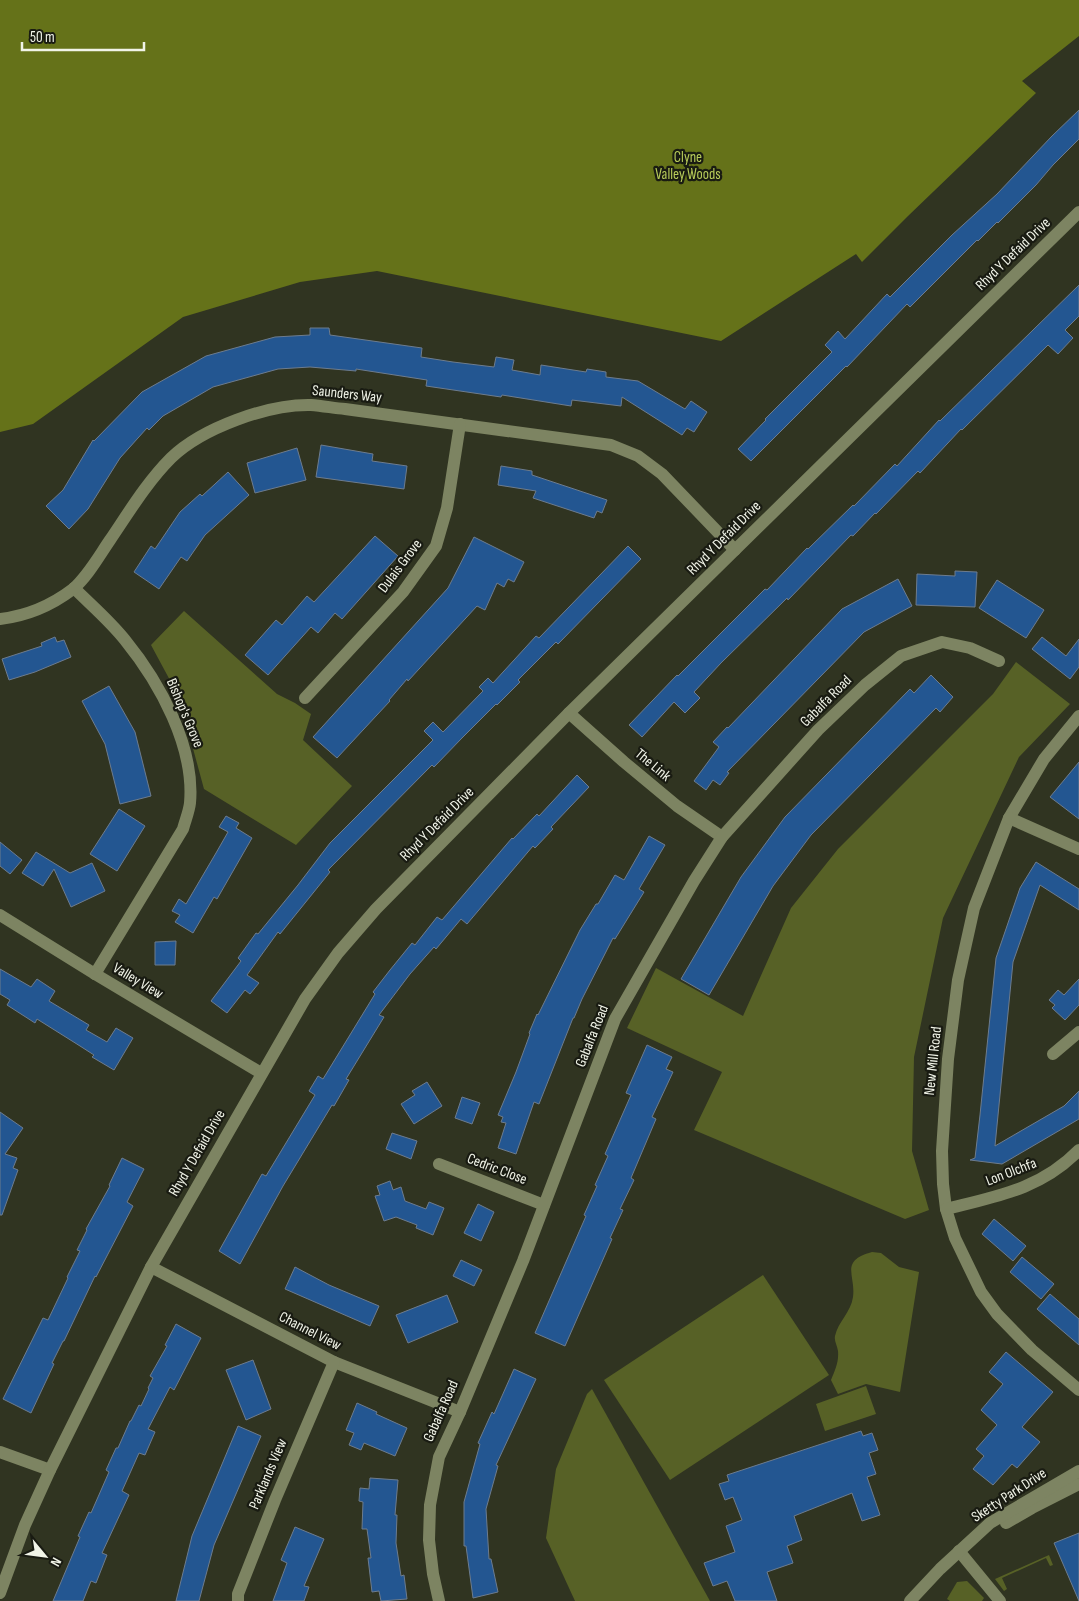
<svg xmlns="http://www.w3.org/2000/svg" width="1079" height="1601" font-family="'Sofia Sans Condensed',sans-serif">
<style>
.green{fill:#576126}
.forest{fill:#657219}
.building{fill:#235691;stroke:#6d7c8e}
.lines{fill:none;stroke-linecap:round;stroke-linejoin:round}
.minor{stroke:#7d8462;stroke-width:12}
.labels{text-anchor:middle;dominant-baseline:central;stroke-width:4.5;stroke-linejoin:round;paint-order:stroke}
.park-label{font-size:15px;fill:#b8cc5a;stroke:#191b12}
.street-label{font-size:15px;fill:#f1f4e8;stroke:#191b12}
</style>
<rect width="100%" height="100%" fill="#303421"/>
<g class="green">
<path d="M184,611l93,83 18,9 16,11 -8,26 49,46 -56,59 -92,-56 -25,-92 -28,-52z"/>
<path d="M1016,662l54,42 -51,53 -76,161 -29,139 -2,94 17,59 -24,9 -211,-89 28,-58 -95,-44 29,-60 87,48 48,-108 47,-59 155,-155z"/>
<path d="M872,1252l9,1 18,14 20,5 -19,120 -34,-8 -28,10 -7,-14c4,-10 8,-18 7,-29 -1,-6 -4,-10 -3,-15 3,-14 16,-24 18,-39 3,-22 -14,-36 19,-45z"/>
<path d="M763,1275l66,100 -159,105 -66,-100z"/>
<path d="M866,1386l10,28 -51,17 -9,-27z"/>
<path d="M592,1389l118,212h-135l-29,-63 10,-69 31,-75z"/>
<path d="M1049,1555l4,10 -3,1 -4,-8 -44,20 5,11 -3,2 -9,-12z"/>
<path d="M967,1581l17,17 -2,3h-32l-3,-2 10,-17z"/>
</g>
<path class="forest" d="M0,0h1079v36l-57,45 14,12 -128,123 -46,46 -6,-8 -135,87 -344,-70 -77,11 -117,35 -150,107 -33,8z"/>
<g class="building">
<path d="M1079,110v29l-26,26 -17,20 -38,38 -1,-1 -19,19 -1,-1 -67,67 -3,-3 -60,63 -1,-1 -95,95 -13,-12 28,-29 -1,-1 67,-67 -7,-7 13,-14 7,8 42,-45 3,3 62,-62 45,-41 55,-58z"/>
<path d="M1079,285v31l-14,14 8,8 -15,16 -10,-9 -86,85 -1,-1 -41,44 -2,-2 -42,43 -1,-1 -22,23 -2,-1 -63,65 -1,-2 -66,65 -27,29 6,6 -15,15 -11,-11 -32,35 -13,-12 48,-50 1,1 87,-87 2,1 40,-42 1,1 45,-44 1,1 41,-42 2,2 42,-46 1,1z"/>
<path d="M310,328h19l1,7 92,13 -1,9 32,5 41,5 2,-10 18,3 -2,10 28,5 1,-10 45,7 1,-3 19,3v5l32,4 47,28 6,-8 16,11 -13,20 -7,-4 -5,7 -60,-38 -1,9 -49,-6 -1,6 -69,-11 -1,2 -75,-11 1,-6 -71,-11v2l-46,-4 -32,2 -65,18 -50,29 -14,14 -2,-2 -27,30 -32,51 -19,20 -23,-23 17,-16 30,-50 1,1 48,-49 64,-36 69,-19 35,-2z"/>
<path d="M321,445l52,9 -1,7 35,5 -3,23 -88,-12z"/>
<path d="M297,448l9,32 -51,13 -8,-30z"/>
<path d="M501,466l31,5v4l75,25 -5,13 -5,-2 -3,7 -61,-20 3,-7 -38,-6z"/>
<path d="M228,472l21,23 -44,40 -18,26 -6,-4 -22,32 -25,-17 17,-26 4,3 25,-37 20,-18 2,2z"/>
<path d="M375,536l23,20 -56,63 -7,-6 -17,20 -7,-6 -43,48 -23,-20 31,-35 6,5 25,-29 7,6z"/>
<path d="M474,537l50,25 -10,20 -6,-3 -4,8 -7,-4 -12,27 -8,-4 -69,75 -1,-2 -18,21 1,1 -53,57 -24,-21 135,-149z"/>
<path d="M628,546l13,13 -83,85 -2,-2 -38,38 2,2 -23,23 -1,-1 -34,34 -28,29 -2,-2 -104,105 2,2 -50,62 -2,-2 -31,43 12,8 -9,11 -5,-4 -18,23 -16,-12 30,-40 -3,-3 18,-25 2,1 40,-49 32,-42 103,-103 -9,-9 9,-9 10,10 40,-41 -4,-4 9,-9 5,5 43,-47 3,2z"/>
<path d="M955,571l22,1 -2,35 -59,-2 1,-31 38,2z"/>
<path d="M898,579l14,27 -48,26 -137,140 2,1 -9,12 -7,-5 -7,10 -12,-9 25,-34 -6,-5 14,-15 1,1 114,-119z"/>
<path d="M997,580l47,30 -18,28 -47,-30z"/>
<path d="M55,637l2,5 7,-2 7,17 -36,15 -26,8 -7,-21 40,-13 -1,-3z"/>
<path d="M1042,637l24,19 13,-17v28l-9,12 -38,-30z"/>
<path d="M931,675l22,22 -13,15 -4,-4 -125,127 -38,51 -64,109 -28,-16 60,-102 44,-60 125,-128 4,4z"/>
<path d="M109,686l26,46 16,64 -31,8 -15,-60 -23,-43z"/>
<path d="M1079,762v57l-29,-22z"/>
<path d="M577,775l12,12 -38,40 2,2 -18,19 -2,-2 -66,78 -6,-5 -25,30 -2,-2 -24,27 -31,41 5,2 -38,62 3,1 -15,26 -2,-1 -49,81 -43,78 -21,-13 43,-77 4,2 49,-81 -6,-4 9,-15 5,3 52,-85 -2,-2 17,-22 22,-27 3,2 22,-28 5,3 70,-82 1,1 24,-25 2,2z"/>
<path d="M119,809l26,17 -28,45 -27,-17z"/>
<path d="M226,816l13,7 -3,5 16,10 -35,61 -3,-2 -21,36 -18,-11 5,-7 -8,-4 7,-12 7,5 30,-51 12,-21 -9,-5z"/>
<path d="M649,836l16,9 -26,44 5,3 -29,47 -2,-1 -31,61 -8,19h-1l-34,86 -5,-2 -18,52 -18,-6 8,-25 -5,-1 2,-5 -5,-2 18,-43 14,-38 -1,-1 8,-19 1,1 42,-85 16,-26h2l17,-29 9,5z"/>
<path d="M0,842l22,18 -12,14 -10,-8z"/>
<path d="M36,852l34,21 22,-10 13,28 -34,16 -17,-38 -11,17 -21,-13z"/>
<path d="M1036,862l43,27v21l-39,-25 -27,77 -18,184 69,-40 15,-15v28l-77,45 -32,-4 5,-2 5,-43 16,-157 24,-70z"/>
<path d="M176,941l-1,24h-20v-23z"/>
<path d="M0,969l31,18 6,-8 18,12 -6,10 40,24 -3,5 21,12 9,-14 17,10 -19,32 -22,-13 2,-2 -14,-9 -43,-27 -2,4 -28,-18 3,-5 -10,-6z"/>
<path d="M1079,979v26l-14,15 -13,-12 3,-3 -6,-5 9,-10 6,5z"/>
<path d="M647,1045l25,12 -6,12 7,3 -21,45 4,2 -25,59 3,2 -14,29 3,1 -13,28 2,1 -47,107 -30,-13 51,-117 -2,-1 13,-29 -2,-1 13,-29 -3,-2 26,-59 -5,-2z"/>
<path d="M427,1082l15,24 -28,18 -13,-20 14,-9 -3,-4z"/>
<path d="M462,1097l18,6 -8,21 -17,-6z"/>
<path d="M0,1112l23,16 -18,26 12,4 -4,10 5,2 -16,45h-2z"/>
<path d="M392,1133l25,8 -6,18 -25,-10z"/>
<path d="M122,1158l22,11 -17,33 6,4 -37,71 -1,-1 -31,65h-1l-11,22 2,1 -23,49 -28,-14 40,-81 5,2 20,-42 -1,-1 13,-26 -3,-1 10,-20 -1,-1 24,-43 -1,-1z"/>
<path d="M390,1181l3,9 8,-3 4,14 21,8 3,-7 15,6 -11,27 -17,-7 1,-3 -21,-8 -12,4 -9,-25 5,-1 -3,-9z"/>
<path d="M478,1204l16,8 -13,29 -17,-8z"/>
<path d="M994,1219l32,27 -13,15 -31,-27z"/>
<path d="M1022,1257l32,27 -13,15 -31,-27z"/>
<path d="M461,1260l21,10 -8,16 -21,-10z"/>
<path d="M295,1267l34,18 50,21 -9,20 -85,-37z"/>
<path d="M1050,1294l29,25v26l-42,-36z"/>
<path d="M447,1295l11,27 -50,21 -12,-28z"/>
<path d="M176,1324l25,14 -27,52 -4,-3 -22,42 7,3 -10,23 -6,-2 -17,38 7,4 -27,58 5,2 -11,28 -5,-2 -8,20h-30l27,-64 -2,-1 11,-24 2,1 18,-41 -3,-2 10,-22h2l12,-27h1l8,-16 2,1 8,-17 -1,-1 5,-10 -3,-2 17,-30 -2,-1z"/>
<path d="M1006,1352l47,40 -31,35 18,15 -23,26 -5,-4 -19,21 -20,-16 11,-13 -8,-7 21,-24 -16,-15 22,-26 -14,-12z"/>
<path d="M253,1360l18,49 -25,11 -20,-50z"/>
<path d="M514,1369l22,10 -40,86 2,1 -12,43 3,50h2l7,33 -25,6 -7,-52h-2v-44l16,-58 -2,-1 14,-31 2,2z"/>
<path d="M357,1403l20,9 -1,2 31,14 -12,28 -31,-13 -3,7 -12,-5 5,-12 -8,-3z"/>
<path d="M238,1426l23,10 -47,109 -15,56h-23l16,-65z"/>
<path d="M861,1431l2,5 9,-3 6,17 -9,3 7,21 -9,3 13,38 -18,6 -10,-28 -58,23 8,24 -15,6 6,17 -26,9 10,29h-42l-8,-20 -14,5 -9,-23 31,-11 -9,-26 16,-6 -9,-23 -8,3 -6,-16 10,-3 -2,-6z"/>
<path d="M370,1478l28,2 -3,35h2l-1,28 5,33 3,-1 3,24 -26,2 -2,-10 -7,1 -4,-34h3l-4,-29h-5l1,-27 -4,-1 1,-13 9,1z"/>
<path d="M295,1527l29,12 -20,47 5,1 -5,14h-31l14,-38 -6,-3z"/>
<path d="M1079,1533v68l-25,-58z"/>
</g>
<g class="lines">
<g class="minor">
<path d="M74,588c17,17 36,33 51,52 35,43 70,107 65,163 -1,9 -5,18 -7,26l-88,145"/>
<path d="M0,619c26,-3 52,-14 73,-30 15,-13 26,-33 37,-49 19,-28 37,-58 61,-82 31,-30 97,-54 140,-53 12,1 23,3 34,4l266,36 27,11 24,18 73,76"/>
<path d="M305,698l98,-106 33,-46 11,-38 13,-84"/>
<path d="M569,713l55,49 53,44 45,31"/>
<path d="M1079,716l-35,43 -35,59 -35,90 -16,72 -10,79 -6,92 1,33 3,25 9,29 26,54 16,22 35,36 47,40"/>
<path d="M1009,818l70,31"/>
<path d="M0,915l95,59 166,99"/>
<path d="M1053,1054l26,-22"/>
<path d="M439,1164l105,41"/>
<path d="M946,1209c52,-13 95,-20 133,-59"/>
<path d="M151,1267l183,95 126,50"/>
<path d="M0,1452l50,18"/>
<path d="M1006,1523l26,-15 47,-24"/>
<path d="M959,1551l41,50"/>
<path d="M0,1593l25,-68 25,-55 101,-203 154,-268 33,-46 38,-44 193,-196 510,-501"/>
<path d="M238,1601v-7l37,-94 59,-138"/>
<path d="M439,1601l-6,-27 -4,-34 1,-35 9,-48 21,-45 63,-151 92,-242 79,-138 28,-44 96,-107 47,-45 36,-29 41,-14 28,6 29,13"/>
<path d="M910,1601l30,-32 50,-46 89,-52"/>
</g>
</g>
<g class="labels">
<g class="park-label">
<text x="688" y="157">Clyne<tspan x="688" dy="17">Valley Woods</tspan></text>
</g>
<g class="street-label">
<text transform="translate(1013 254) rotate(-44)">Rhyd Y Defaid Drive</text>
<text transform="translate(347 394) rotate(6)">Saunders Way</text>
<text transform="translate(724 538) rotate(-45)">Rhyd Y Defaid Drive</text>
<text transform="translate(400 566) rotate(-53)">Dulais Grove</text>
<text transform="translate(826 701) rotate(-45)">Gabalfa Road</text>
<text transform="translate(185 713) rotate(67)">Bishop's Grove</text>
<text transform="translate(653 765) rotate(40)">The Link</text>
<text transform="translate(437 824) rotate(-45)">Rhyd Y Defaid Drive</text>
<text transform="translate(138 981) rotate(31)">Valley View</text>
<text transform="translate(592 1036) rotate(-68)">Gabalfa Road</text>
<text transform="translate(933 1061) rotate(-84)">New Mill Road</text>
<text transform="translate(197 1153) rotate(-60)">Rhyd Y Defaid Drive</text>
<text transform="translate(497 1169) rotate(21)">Cedric Close</text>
<text transform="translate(1011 1172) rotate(-21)">Lon Olchfa</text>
<text transform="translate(310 1331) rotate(27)">Channel View</text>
<text transform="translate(441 1411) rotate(-66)">Gabalfa Road</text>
<text transform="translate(268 1474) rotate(-67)">Parklands View</text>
<text transform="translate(1009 1495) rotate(-33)">Sketty Park Drive</text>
</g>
</g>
<g transform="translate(45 1556) rotate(119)" stroke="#191b12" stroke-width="4" paint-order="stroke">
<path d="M0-4L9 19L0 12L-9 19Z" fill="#f1f4e8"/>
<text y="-8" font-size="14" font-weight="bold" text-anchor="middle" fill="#f1f4e8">N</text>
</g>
<path d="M22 42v8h122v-8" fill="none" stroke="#f1f4e8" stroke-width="2.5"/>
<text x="30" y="42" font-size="15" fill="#f1f4e8" stroke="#191b12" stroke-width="4" paint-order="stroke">50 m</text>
</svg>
